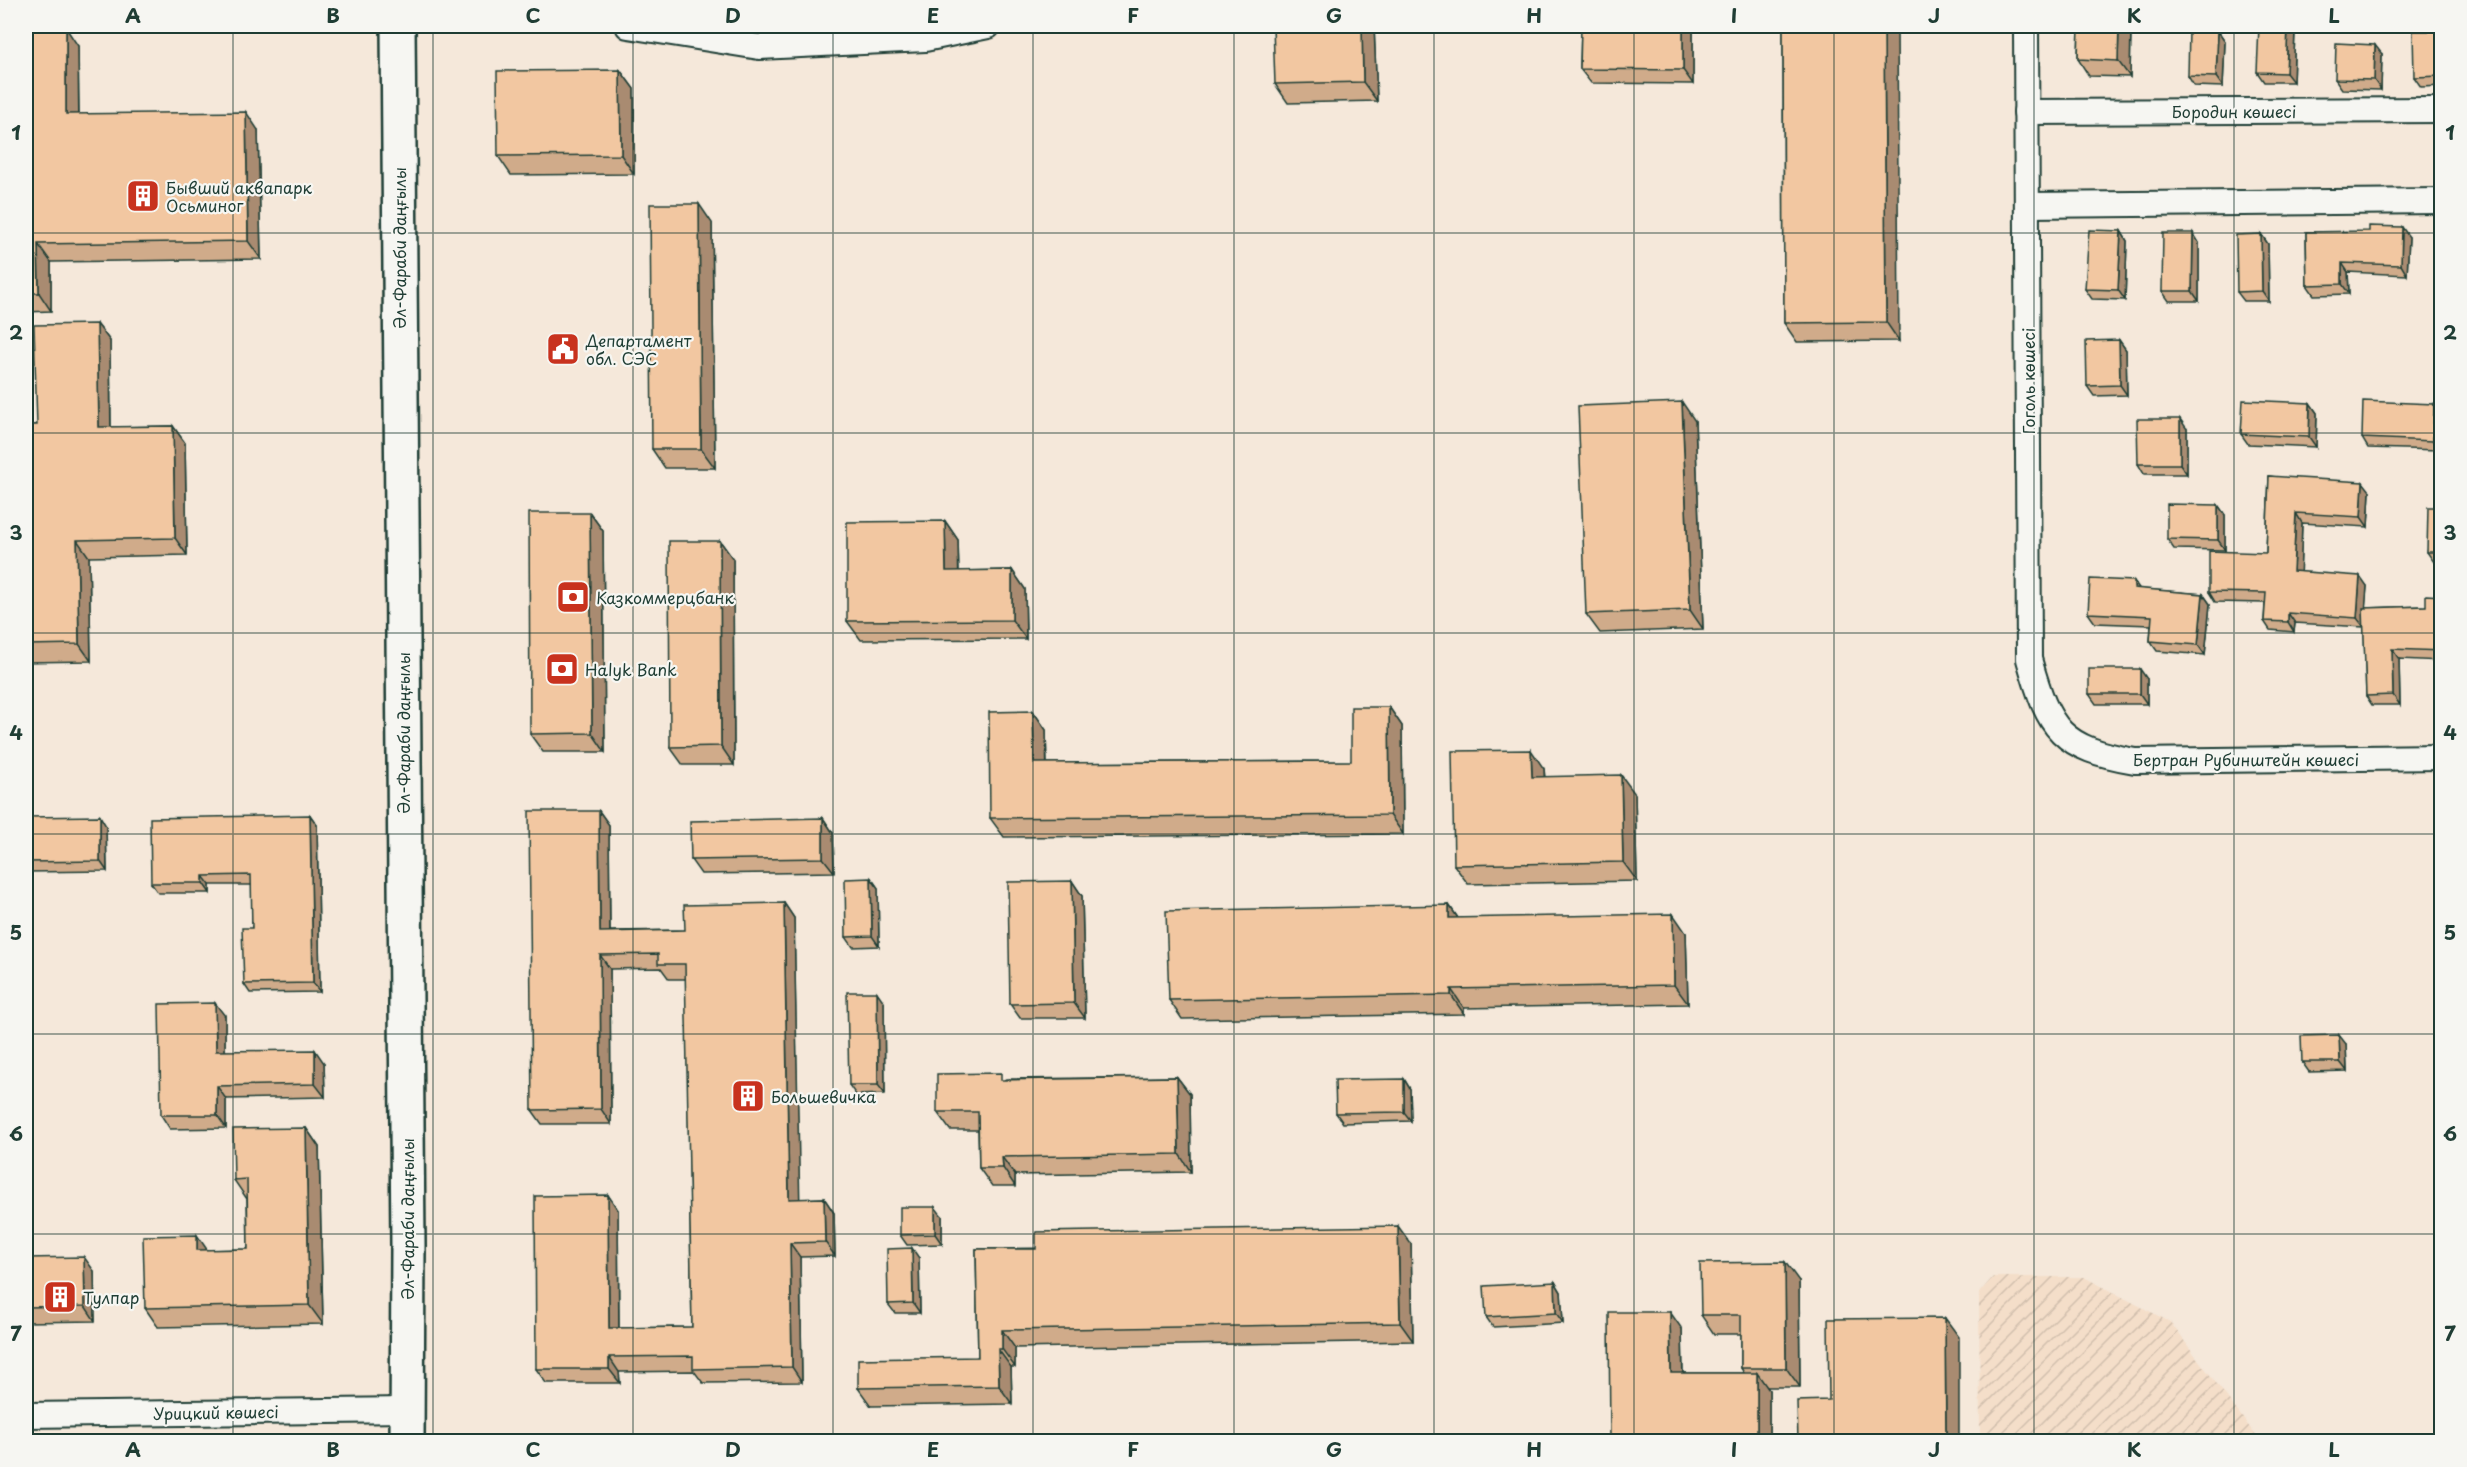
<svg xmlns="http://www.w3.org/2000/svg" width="2467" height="1467" font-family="'Playpen Sans',sans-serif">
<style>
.industrial{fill:url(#industrial-furrows)}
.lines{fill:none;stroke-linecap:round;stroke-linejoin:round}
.street-casing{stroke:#1f3d34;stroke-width:28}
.secondary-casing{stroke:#1f3d34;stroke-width:38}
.street{stroke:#f6f6f2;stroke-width:24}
.secondary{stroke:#f6f6f2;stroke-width:33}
.wall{fill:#d0ab8a;stroke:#1f3d34;stroke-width:1.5}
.shaded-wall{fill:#a98b71;stroke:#1f3d34;stroke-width:1.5}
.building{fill:#f2c7a1;stroke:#1f3d34;stroke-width:1.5}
.grid{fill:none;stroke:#1f3d34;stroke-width:1.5;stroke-opacity:0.55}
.labels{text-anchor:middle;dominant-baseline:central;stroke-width:4.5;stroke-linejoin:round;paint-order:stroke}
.street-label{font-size:16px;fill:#1f3d34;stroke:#f6f6f2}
.poi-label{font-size:16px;fill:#1f3d34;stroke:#f6f6f2;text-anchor:start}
.neatline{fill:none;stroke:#1f3d34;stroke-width:2}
.grid-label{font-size:20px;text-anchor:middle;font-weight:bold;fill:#1f3d34}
</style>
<defs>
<pattern id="industrial-furrows" width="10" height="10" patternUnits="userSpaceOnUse" patternTransform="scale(1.5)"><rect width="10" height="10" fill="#f4dec9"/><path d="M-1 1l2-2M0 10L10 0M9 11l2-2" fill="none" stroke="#d1bfad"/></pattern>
</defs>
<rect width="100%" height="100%" fill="#f5e8da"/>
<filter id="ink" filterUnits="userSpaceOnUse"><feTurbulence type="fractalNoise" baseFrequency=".0167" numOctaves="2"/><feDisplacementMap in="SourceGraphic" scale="12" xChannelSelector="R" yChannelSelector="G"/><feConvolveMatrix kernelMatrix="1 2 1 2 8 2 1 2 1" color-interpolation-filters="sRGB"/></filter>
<g filter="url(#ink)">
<path class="industrial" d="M1993,1277h91l86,45 90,119h-280l-1,-148z"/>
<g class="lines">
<defs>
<g id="street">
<path d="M628,26l131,21 166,-8 63,-13"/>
<path d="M2026,26l3,633c20,72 32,89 106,102l307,-4"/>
<path d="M2026,112l416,-2"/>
<path d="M2027,205l415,-4"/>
<path d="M26,1415l381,-5"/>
</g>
<path id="secondary" d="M398,26l10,1220 -1,196"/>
</defs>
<use href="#street" class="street-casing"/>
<use href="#secondary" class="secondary-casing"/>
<use href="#street" class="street"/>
<use href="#secondary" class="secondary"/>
</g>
<g class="wall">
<path d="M1374,26l3,75 -89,2 -13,-19z"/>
<path d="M1581,26h112v58l-102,-1 -11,-14z"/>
<path d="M1783,26l116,315 -102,1 -13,-19z"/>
<path d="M2079,26h52l-1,51 -41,-1 -11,-17z"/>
<path d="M26,29l52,17 1,68 179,16 3,129 -210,3v49l-25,1z"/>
<path d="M2295,30l-2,52h-29l-7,-10z"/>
<path d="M2218,31l7,10 -2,46 -29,-1 -6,-10z"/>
<path d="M2442,31v55l-21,1 -7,-10z"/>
<path d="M2382,54l-1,36 -39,-1 -7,-10z"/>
<path d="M620,70l14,19v85l-123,1 -13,-19z"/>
<path d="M712,223l3,245h-50l-13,-19z"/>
<path d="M2121,231l6,10 -2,59 -33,-1 -7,-10z"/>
<path d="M2306,232l103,5 -2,38 -59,-3 1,22 -35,1 -7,-10z"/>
<path d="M2193,233l6,10v58h-30l-7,-10z"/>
<path d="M2261,234l7,10 1,57h-25l-7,-9z"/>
<path d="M97,324l13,17 1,86 62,-1 12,17 2,112 -98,2 2,104 -65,1v-237h11z"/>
<path d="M2119,340l7,10 1,45 -33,1 -7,-10z"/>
<path d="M2310,403l7,10 -1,34 -68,-3 -7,-10z"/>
<path d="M2441,414l-1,36 -72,-2 -6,-10z"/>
<path d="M1695,421l8,208 -103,4 -14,-19z"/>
<path d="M2187,429v45h-43l-6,-10z"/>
<path d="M2269,476l101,15 -2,36 -66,-4 -2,49 67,14 -2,22 61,-2 16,-10v65l-43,-2 1,46h-28l-6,-9 -2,-69 -69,-4 -1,9 -24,-2 -6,-9 1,-18 -50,-1 -6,-10 57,-39z"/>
<path d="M2218,505l7,10v35l-51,-1 -7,-10z"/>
<path d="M2442,507v55h-8l-7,-10z"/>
<path d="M590,513l13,18 2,221h-62l-13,-18z"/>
<path d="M945,521l13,19 1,31 53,-1 13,19 1,50 -165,1 -14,-19z"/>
<path d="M720,541l13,18 1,206h-51l-13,-18z"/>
<path d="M2140,589l63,5 7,10 -5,51 -48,-4 -7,-10 1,-16 -56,-2 -7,-10z"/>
<path d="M2147,679v25h-51l-7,-10z"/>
<path d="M1389,707l13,19 1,108 -399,3 -14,-19 43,-107 13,19 1,33 304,-2z"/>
<path d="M1544,769l1,8 90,17 2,87 -169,3 -14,-19z"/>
<path d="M599,811l10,14 1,106 75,-1 99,-27 10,15 5,281 25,-1 10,15 1,43 -35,1 2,125 -99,1 -9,-12 -75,1 1,11h-74l-10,-14 72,-174 10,15 1,118 73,-1 -6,-348h-17l-8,-11 -51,1 1,155h-69l-10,-14z"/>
<path d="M310,815l7,10 3,167 -70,1 -6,-9 8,-56v-43h-42v8h-52l-7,-10z"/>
<path d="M26,817l80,9 1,45 -81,1z"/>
<path d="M823,818l10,15 1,39 -133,2 -10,-14z"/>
<path d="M871,878l7,10 1,58 -26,1 -7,-10z"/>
<path d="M1072,881l10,15 3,122h-65l-10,-14z"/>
<path d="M1449,905l9,13 228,15 2,71 -224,4v6l-282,5 -13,-19z"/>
<path d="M884,1002l1,92 -29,1 -7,-10z"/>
<path d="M225,1016v35l99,12 1,34 -99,2v29l-56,1 -9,-14z"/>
<path d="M2346,1044l1,27 -38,1 -7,-10z"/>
<path d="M1177,1077l13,17 1,78 -176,3v11h-23l-13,-18 -1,-38h-28l-13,-18 69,-33z"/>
<path d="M1404,1079l6,10 1,32 -68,2 -7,-10z"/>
<path d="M306,1128l13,19 4,177 -165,3 -13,-19 62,-58 41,-1 -1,-50 -13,-19z"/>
<path d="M942,1216v28l-35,1 -7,-10z"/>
<path d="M1411,1244l2,97 -398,7v19h-4l1,37 -141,2 -13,-18 120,-31 -2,-108z"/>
<path d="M26,1258l68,13 1,50 -69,1z"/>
<path d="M919,1258l1,55h-25l-7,-9z"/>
<path d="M1799,1281l1,106h-33l2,3v52h-157l-2,-3 72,-110 1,44h61l-3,-5v-34h-27l-13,-19z"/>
<path d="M1555,1282l6,10 2,31 -70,4 -7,-10z"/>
</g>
<g class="shaded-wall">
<path d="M1362,26h12l3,75 -14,-19z"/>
<path d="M1683,26h10v58l-10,-14z"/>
<path d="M1884,26h13l2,315 -13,-19z"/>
<path d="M2119,26h12l-1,51 -12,-16z"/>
<path d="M2288,26h4l3,4 -2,52 -7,-9z"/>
<path d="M66,28l12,18 1,86 -13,-18z"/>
<path d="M2218,31l7,10 -2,46 -7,-10z"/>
<path d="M2375,45l7,9 -1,36 -7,-10z"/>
<path d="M620,70l14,19v85l-13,-19z"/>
<path d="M246,112l12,18 3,129 -13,-18z"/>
<path d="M699,204l13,19 3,245 -14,-19z"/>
<path d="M2402,227l7,10 -2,38 -6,-10z"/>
<path d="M2121,231l6,10 -2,59 -7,-10z"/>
<path d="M2193,233l6,10v58l-7,-10z"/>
<path d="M2261,234l7,10 1,57 -7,-10z"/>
<path d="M38,244l13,18v49l-12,-18z"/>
<path d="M2342,263l6,9 1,22 -7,-10z"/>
<path d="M97,324l13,17 1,104 -12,-18z"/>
<path d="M2119,340l7,10 1,45 -7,-10z"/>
<path d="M1682,402l13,19 8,208 -13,-19z"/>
<path d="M2310,403l7,10 -1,34 -7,-10z"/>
<path d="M2434,404l7,10 -1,36 -7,-9z"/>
<path d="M2180,419l7,10v45l-7,-10z"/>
<path d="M173,426l12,17 2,112 -12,-17z"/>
<path d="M2363,482l7,9 -2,36 -7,-10z"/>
<path d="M2218,505l7,10v35l-7,-10z"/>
<path d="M590,513l13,18 2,221 -13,-19z"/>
<path d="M2296,513l6,10 -2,58 -7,-10z"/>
<path d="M945,521l13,19 1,50 -13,-19z"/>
<path d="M77,540l12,17 2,104 -12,-17z"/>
<path d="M720,541l13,18 1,206 -13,-19z"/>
<path d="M1012,570l13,19 1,50 -14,-19z"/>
<path d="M2360,576l7,10 -3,41 -7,-9z"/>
<path d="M2134,581l7,10 -7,-3z"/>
<path d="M2203,594l7,10 -5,51 -7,-10z"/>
<path d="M2288,613l7,10 -1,9 -6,-10z"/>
<path d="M2392,649l7,10 1,46 -7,-10z"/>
<path d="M2140,669l7,10v25l-7,-10z"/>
<path d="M1389,707l13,19 1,108 -13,-19z"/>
<path d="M1033,711l13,19 1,52 -13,-19z"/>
<path d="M1531,750l13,19 1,27 -13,-19z"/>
<path d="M1621,775l14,19 2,87 -14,-19z"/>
<path d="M599,811l10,14 1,121 -10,-14z"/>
<path d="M310,815l7,10 3,167 -7,-9z"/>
<path d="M100,816l6,10 1,45 -7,-10z"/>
<path d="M823,818l10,15 1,39 -11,-14z"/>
<path d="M203,876l7,9v8l-7,-10z"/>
<path d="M871,878l7,10 1,58 -7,-10z"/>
<path d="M1072,881l10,15 3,122 -11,-15z"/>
<path d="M784,903l10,15 6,295 -11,-14z"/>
<path d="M1449,905l13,19 -13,-6z"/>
<path d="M1673,914l13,19 2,71 -14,-19z"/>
<path d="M600,955l10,14 1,155 -10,-15z"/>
<path d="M1451,989l13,19v6l-13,-19z"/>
<path d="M877,992l7,10 1,92 -7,-9z"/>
<path d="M215,1003l10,13v49l-9,-14z"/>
<path d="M2339,1035l7,9 1,27 -7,-9z"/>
<path d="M315,1050l9,13 1,34 -10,-13z"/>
<path d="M1177,1077l13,17 1,78 -12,-18z"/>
<path d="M1404,1079l6,10 1,32 -7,-9z"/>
<path d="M217,1086l9,13v29l-9,-13z"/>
<path d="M306,1128l13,19 4,177 -14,-19z"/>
<path d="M1002,1157l13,18v11l-12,-18z"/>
<path d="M608,1195l10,15 1,133 -10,-15z"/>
<path d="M824,1198l10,15 1,43 -10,-14z"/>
<path d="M935,1207l7,9v28l-7,-10z"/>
<path d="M1398,1226l13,18 2,97 -13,-18z"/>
<path d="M197,1235l13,19 -13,-4z"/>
<path d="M790,1243l10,14 2,125 -10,-15z"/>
<path d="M912,1248l7,10 1,55 -7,-10z"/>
<path d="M84,1257l10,14 1,50 -10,-15z"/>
<path d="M1785,1262l14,19 1,106 -14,-19z"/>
<path d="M1555,1282l6,10 2,31 -7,-10z"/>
<path d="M1670,1312l12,17 1,62 -12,-18z"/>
<path d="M1945,1318l14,19v105h-13z"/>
<path d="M1002,1330l13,18v19l-13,-18z"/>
<path d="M998,1349l13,18 1,37 -13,-18z"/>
<path d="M609,1357l10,15 1,11 -11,-14z"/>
<path d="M1757,1373l12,17v52h-12z"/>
</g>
<g class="building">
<path d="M1273,26h89l1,56 -88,2z"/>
<path d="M1581,26h102v44l-103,-1z"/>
<path d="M1783,26h101l2,296 -102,1z"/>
<path d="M2079,26h40l-1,35 -40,-2z"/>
<path d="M2259,26h29l-2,47 -29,-1z"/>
<path d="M66,28v86l180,-2 2,129 -210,3 1,49h-13v-264z"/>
<path d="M2189,30l29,1 -2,46 -28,-1z"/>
<path d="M2413,31h29v45l-28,1z"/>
<path d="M2336,43l39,2 -1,35 -39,-1z"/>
<path d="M620,70l1,85 -123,1 -1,-85z"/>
<path d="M650,204h49l2,245h-49z"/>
<path d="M2369,226l33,1 -1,38 -59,-2v21l-35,1 -1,-53 63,-1z"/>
<path d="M2089,230l32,1 -3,59 -33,-1z"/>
<path d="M2163,233h30l-1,58h-30z"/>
<path d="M2261,234l1,57 -25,1 -1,-57z"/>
<path d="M97,324l2,103 74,-1 2,112 -98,2 2,104 -53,1v-220h11l-3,-100z"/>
<path d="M2119,340l1,45 -33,1 -1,-45z"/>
<path d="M2243,400l67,3 -1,34 -68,-3z"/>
<path d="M2363,401l71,3 -1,37 -71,-3z"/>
<path d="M1682,402l8,208 -104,4 -8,-208z"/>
<path d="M2137,419h43v45h-42z"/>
<path d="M2269,476l94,6 -2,35 -65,-4 -3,58 67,5 -3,42 -69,-5v9l-24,-1 2,-28 -57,-1v-41l57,2z"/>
<path d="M2167,504l51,1v35l-51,-1z"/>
<path d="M2428,507h14v45h-15z"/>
<path d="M529,513h61l2,220 -62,1z"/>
<path d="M945,521l1,50 66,-1v50l-165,1v-99z"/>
<path d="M669,541h51l1,205 -51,1z"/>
<path d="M2090,579l44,2v7l69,6 -5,51 -48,-4 2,-25 -64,-3z"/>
<path d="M2426,595l16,1v55l-50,-2 1,46 -27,1 -3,-88 63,-2z"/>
<rect x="2089" y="669" width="51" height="25"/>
<path d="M1351,707h38l1,108 -400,3 -1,-106 44,-1 1,52 317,-2z"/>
<path d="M1531,750l1,27 89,-2 2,87 -169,3 -2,-114z"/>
<path d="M529,811h70l1,121 85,-2 -1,-25 100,-2 5,296 35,-1 1,44 -35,1 2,124 -99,2v-13l-84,1v12h-73l-1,-173 73,-1 1,133 83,-1 -7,-363h-27v-10l-58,1 1,154 -69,1z"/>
<path d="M310,815l3,168 -69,1 -2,-56h10l-1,-53 -48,1v7h-52l-1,-65z"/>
<path d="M100,816v45l-74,1v-45z"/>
<path d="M823,818v40l-132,2 -1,-39z"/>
<path d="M871,878l1,58 -26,1 -1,-58z"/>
<path d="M1072,881l2,122 -64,1 -2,-122z"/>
<path d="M1449,905v13l224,-4 1,71 -223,4v6l-282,5 -3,-89z"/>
<path d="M847,992h30l1,93h-29z"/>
<path d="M215,1003l1,48 99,-1v34l-98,2v29h-56l-2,-111z"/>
<path d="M2339,1035l1,27h-38l-1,-26z"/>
<path d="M1001,1073v7l176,-3 2,77 -177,3 1,11h-24l-1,-56h-41v-38z"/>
<path d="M1404,1079v33l-68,1 -1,-33z"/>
<path d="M306,1128l3,177 -164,3 -2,-72 54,-1v15l51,-1 -1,-70 -13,1 -1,-51z"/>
<path d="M900,1207h35v27l-35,1z"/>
<path d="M1398,1226l2,97 -398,7v19h-4l1,37 -141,2v-29l120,-2 -2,-108h60v-17z"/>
<path d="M912,1248l1,55 -25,1 -1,-55z"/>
<path d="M84,1257l1,49 -59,1v-49z"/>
<path d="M1785,1262l1,106h-45v-53h-40l-1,-52z"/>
<path d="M1555,1282l1,31 -70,4 -2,-31z"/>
<path d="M1609,1312h61l1,61h86v69h-71v-3h-76z"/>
<path d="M1945,1318l1,124h-148l-1,-41 32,-1 -1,-81z"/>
</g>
</g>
<path class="grid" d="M233,26v1416M433,26v1416M633,26v1416M833,26v1416M1033,26v1416M1234,26v1416M1434,26v1416M1634,26v1416M1834,26v1416M2034,26v1416M2234,26v1416M26,233h2416M26,433h2416M26,633h2416M26,834h2416M26,1034h2416M26,1234h2416"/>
<defs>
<symbol id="building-square" viewBox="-11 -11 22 22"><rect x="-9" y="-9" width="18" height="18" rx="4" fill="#c8321e" stroke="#f6f6f2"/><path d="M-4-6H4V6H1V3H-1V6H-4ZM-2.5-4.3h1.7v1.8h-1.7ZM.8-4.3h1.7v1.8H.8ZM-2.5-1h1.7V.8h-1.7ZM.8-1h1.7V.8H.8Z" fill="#fff"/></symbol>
<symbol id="civic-square" viewBox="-11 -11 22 22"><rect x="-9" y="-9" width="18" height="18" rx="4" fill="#c8321e" stroke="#f6f6f2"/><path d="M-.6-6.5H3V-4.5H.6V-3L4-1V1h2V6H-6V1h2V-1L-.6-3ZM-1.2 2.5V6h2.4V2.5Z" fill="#fff"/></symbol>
<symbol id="bank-square" viewBox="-11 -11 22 22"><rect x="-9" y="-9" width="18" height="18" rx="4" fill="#c8321e" stroke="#f6f6f2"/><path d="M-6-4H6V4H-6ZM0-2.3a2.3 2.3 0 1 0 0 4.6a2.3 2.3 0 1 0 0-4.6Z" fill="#fff"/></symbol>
</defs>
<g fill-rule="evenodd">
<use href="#building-square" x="124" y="177" width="38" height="38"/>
<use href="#civic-square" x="544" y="330" width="38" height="38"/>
<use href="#bank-square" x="554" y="578" width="38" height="38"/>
<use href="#bank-square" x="543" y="650" width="38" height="38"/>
<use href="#building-square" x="729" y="1077" width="38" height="38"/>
<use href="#building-square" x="41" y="1278" width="38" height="38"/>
</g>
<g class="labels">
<g class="street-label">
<text x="2234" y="111">Бородин көшесі</text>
<text transform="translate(399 248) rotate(-90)">Әл-Фараби даңғылы</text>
<text transform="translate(2028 381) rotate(-90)">Гоголь көшесі</text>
<text transform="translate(403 733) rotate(-90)">Әл-Фараби даңғылы</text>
<text x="2246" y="759">Бертран Рубинштейн көшесі</text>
<text transform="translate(407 1219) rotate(-90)">Әл-Фараби даңғылы</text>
<text transform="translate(216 1412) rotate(-1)">Урицкий көшесі</text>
</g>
<g class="poi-label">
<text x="166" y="187">Бывший аквапарк<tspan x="166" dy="18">Осьминог</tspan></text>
<text x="586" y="340">Департамент<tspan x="586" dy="18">обл. СЭС</tspan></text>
<text x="596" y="597">Казкоммерцбанк</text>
<text x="585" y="669">Halyk Bank</text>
<text x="771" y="1096">Большевичка</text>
<text x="83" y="1297">Тулпар</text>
</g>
</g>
<rect width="2467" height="1467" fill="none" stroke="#f6f6f2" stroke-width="66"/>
<rect x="33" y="33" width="2401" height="1401" class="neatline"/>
<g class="grid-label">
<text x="133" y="23">A</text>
<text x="333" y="23">B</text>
<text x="533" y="23">C</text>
<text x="733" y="23">D</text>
<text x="933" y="23">E</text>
<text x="1133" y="23">F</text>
<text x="1334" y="23">G</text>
<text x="1534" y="23">H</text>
<text x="1734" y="23">I</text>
<text x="1934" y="23">J</text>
<text x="2134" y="23">K</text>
<text x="2334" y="23">L</text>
<text x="16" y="140">1</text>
<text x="2450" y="140">1</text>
<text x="16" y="340">2</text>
<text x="2450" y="340">2</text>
<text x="16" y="540">3</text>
<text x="2450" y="540">3</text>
<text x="16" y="740">4</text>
<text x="2450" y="740">4</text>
<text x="16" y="940">5</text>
<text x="2450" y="940">5</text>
<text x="16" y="1141">6</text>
<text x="2450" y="1141">6</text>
<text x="16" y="1341">7</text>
<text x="2450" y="1341">7</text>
<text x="133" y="1457">A</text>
<text x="333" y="1457">B</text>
<text x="533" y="1457">C</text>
<text x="733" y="1457">D</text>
<text x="933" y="1457">E</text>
<text x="1133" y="1457">F</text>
<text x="1334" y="1457">G</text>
<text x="1534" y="1457">H</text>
<text x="1734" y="1457">I</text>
<text x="1934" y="1457">J</text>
<text x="2134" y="1457">K</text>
<text x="2334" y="1457">L</text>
</g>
</svg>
